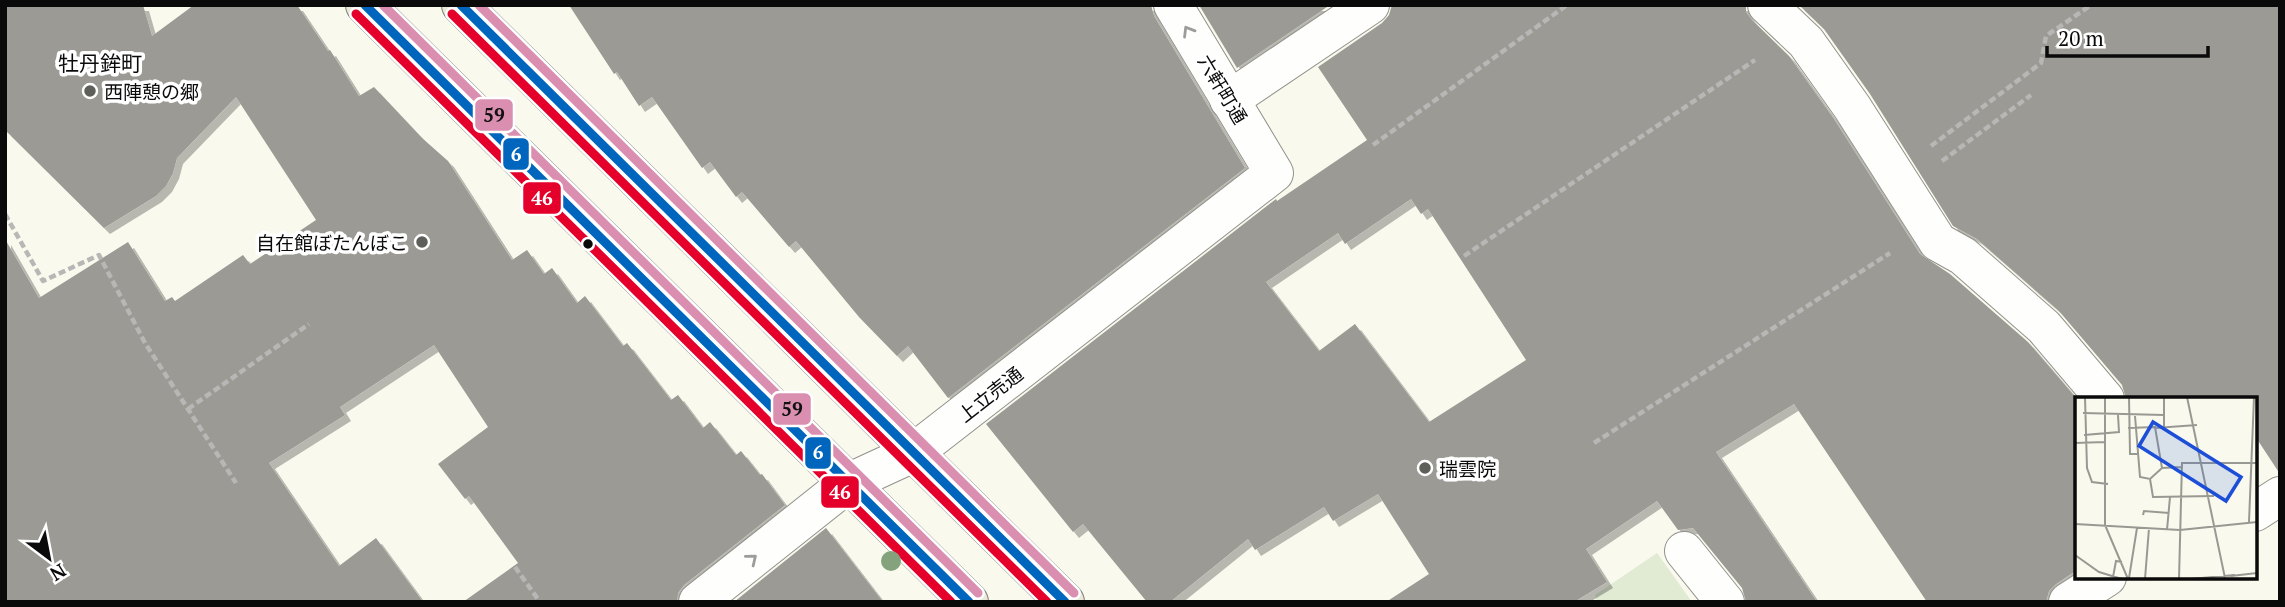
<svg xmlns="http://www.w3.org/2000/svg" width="2285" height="607" font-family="'PT Serif','Noto Sans JP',serif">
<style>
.cemetery{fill:#e1ead3}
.building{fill:#9b9a94;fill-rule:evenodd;filter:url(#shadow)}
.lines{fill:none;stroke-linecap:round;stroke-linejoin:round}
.minor-casing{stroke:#92928d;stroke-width:40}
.major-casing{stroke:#7f7f7a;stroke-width:40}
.path{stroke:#b7b7b5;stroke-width:4.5;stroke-dasharray:7 3.5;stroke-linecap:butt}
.minor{stroke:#fefefc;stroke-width:38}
.major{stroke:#eae8d8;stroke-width:38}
.bus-1-casing{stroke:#fff;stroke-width:14}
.bus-2-casing{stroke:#fff;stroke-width:14}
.bus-3-casing{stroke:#fff;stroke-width:14}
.bus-1{stroke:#0065bd;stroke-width:9}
.bus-2{stroke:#e4002b;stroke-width:9}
.bus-3{stroke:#da8fb0;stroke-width:9}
.tree{fill:#84a37d}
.oneway{stroke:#9c9c9b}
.poi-dot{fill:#5e5e5a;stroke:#fff;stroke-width:2.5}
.bus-dot{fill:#0a0a0a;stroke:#fff;stroke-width:2.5}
.labels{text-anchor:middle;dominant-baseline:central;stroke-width:7;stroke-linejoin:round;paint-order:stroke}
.street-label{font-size:19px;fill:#0a0a0a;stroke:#fff}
.poi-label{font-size:19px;fill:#0a0a0a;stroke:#fff;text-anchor:start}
.neighbourhood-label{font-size:21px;fill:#0a0a0a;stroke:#fff}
.inset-road{fill:none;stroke:#999993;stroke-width:2}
.view{fill:#1d4ed8;fill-opacity:0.15;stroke:#1d4ed8;stroke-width:3.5}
.inset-edge{fill:none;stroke:#0a0a0a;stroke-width:3.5}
.line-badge{stroke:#fff;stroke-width:2.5}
.badge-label{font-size:19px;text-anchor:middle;font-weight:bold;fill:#fff}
.pale-badge-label{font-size:19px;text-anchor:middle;font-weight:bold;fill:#111}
</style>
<defs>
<filter id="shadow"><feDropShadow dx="6" dy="6" stdDeviation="0" flood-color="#0004"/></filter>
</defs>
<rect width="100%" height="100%" fill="#f9f9ee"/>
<path class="cemetery" d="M1657,553l35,49h-95l-2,-7z"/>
<g class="building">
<path d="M5,5h138l9,31 42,-31h103l31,46 2,-1 29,46 15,-9 48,51 26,23 64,99 15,-10 17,24 8,-6 25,35 8,-7 38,50 4,-3 44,57 7,-5 25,33 7,-6 26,33 5,-4 19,24 2,-1 23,31 -101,80 -6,8 -1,9h-214l55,-39 -49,-67 -4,3 -27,-35 50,-37 -54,-82 -94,62 5,8 -76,48 70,103 37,-28 47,64h-418v-363l34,59 89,-56 37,59 7,-4 3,4 68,-46 7,9 66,-44 -80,-123 -59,61 -4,15 -7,13 -10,10 -52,32 -99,-98z"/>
<path d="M569,5h582l3,11 91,152 -297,230 -40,-52 -11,10 -38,-39 -63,-76 -7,6 -47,-55 -6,5 -26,-35 -8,6 -50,-71 -13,9 -22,-34 -3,2z"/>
<path d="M1199,5h131l-93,63z"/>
<path d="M1392,5h354v7l6,8 37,36 45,63 86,135 30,20 78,68 49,57v171l-21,14 -7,7 -3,11h-119l-133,-198 -78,48 101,150h-71l-4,-14 -49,-60 -15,2 -21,-29 -71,48 21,33 -33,20h-188l43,-28 -51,-80 -45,27 -9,-14 -69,43 -7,-11 -78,63h-23l-64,-78 -10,8 -87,-108 290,-225 1,2 90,-61 -49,-73 64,-44 7,-8zM1411,199l10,15 7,-5 98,151 -97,62 -74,-98 -36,27 -53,-69 72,-49 7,11z"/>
<path d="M1799,5h481v469l-25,-38v-37h-129l-4,-14 -63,-74 -82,-72 -24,-13 -83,-132 -46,-65z"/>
<path d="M826,528l57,74h-149z"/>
</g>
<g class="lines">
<defs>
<g id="minor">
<path d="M1767,5l39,37 46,65 86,135 25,14 81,71 61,72"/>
<path d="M1229,100l141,-95"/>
<path d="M2255,512l25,-16"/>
<path d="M1684,551l41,51"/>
<path d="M698,602l150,-119 65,-30 361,-280 -101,-168"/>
<path d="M2068,602l39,-25"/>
</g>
<g id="major">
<path d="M365,5l604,597"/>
<path d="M461,5l604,597"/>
</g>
</defs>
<use href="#minor" class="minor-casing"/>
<use href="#major" class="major-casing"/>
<g class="path">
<path d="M1373,145l194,-140"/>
<path d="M1931,146l110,-83 5,-27 45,-31"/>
<path d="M1942,161l89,-66"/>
<path d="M5,214l38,67 56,-26 46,88 91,140"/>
<path d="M1464,256l291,-196"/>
<path d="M188,409l121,-85"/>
<path d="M1594,443l296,-190"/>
<path d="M515,567l25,35"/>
</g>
<use href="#minor" class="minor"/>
<use href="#major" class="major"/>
<defs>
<g id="bus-1">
<path d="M365,5l604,597"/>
<path d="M461,5l604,597"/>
</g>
<g id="bus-2">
<path d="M356,14l595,588"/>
<path d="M452,14l595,588"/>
</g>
<g id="bus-3">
<path d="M383,5l595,588"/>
<path d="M479,5l595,588"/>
</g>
</defs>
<use href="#bus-1" class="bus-1-casing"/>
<use href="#bus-2" class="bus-2-casing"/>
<use href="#bus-3" class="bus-3-casing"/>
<use href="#bus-1" class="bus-1"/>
<use href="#bus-2" class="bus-2"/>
<use href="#bus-3" class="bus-3"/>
</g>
<circle class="tree" cx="891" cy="561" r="10"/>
<defs><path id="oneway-chevron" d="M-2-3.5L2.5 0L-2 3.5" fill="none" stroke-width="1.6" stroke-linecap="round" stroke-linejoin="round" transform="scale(1.75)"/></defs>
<g class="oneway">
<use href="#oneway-chevron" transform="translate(1188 31) rotate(-121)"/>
<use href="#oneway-chevron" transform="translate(752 559) rotate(-39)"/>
</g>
<g class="poi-dot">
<circle cx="90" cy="91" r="7"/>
<circle cx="422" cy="242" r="7"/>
<circle cx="1425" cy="468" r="7"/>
</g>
<circle class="bus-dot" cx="588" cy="244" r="6"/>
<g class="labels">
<g class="street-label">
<text transform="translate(1223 89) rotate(59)">六軒町通</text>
<text transform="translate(990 394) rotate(-38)">上立売通</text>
</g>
<g class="poi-label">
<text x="104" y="91">西陣憩の郷</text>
<text x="408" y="242" text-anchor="end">自在館ぼたんぼこ</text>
<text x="1439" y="468">瑞雲院</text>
</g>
<g class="neighbourhood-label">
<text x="100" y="63">牡丹鉾町</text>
</g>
</g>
<g transform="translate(2075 397)">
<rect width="182" height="182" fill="#f9f9ee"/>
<path class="inset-road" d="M10,0l2,71 5,14 16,2M30,0v128l23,54M54,0l1,57h8M89,0v31M112,0l38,181M8,16l81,2M60,19l5,61 10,2 12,-11 20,-1M53,31l27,-1 7,41M80,31l42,-3M9,38l35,-3 -1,-17M0,46l30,-1M75,82l3,18 61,-1M68,118l1,-4 25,2M174,125l5,-125M0,127l105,6 77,-8M92,133l3,-33M0,158l24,17 23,7M156,179l26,-3M38,180l3,-16 6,1M54,181l8,-50M70,182l4,-51M104,182l3,-116h75M115,182l45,-4"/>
<path class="view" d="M78,25l88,55 -15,24 -87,-55z"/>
<rect width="182" height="182" class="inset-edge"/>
</g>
<g class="line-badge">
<rect x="474" y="98" width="40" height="34" rx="7" fill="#da8fb0"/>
<rect x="502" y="137" width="28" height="34" rx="7" fill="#0065bd"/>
<rect x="522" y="181" width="40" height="34" rx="7" fill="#e4002b"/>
<rect x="772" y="392" width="40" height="34" rx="7" fill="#da8fb0"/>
<rect x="804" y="436" width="28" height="34" rx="7" fill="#0065bd"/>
<rect x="820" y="475" width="40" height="34" rx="7" fill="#e4002b"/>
</g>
<g class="badge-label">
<text x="516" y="161">6</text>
<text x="542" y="205">46</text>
<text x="818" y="459">6</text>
<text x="840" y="499">46</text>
</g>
<g class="pale-badge-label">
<text x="494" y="122">59</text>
<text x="792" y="416">59</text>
</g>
<rect width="2285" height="607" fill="none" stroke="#0a0a0a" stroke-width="14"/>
<g transform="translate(49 558) rotate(148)" stroke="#ffffff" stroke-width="5" paint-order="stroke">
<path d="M0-5L12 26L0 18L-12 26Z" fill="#0a0a0a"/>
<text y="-10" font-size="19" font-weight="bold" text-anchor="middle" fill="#0a0a0a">N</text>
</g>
<path d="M2047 46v10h161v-10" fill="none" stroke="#0a0a0a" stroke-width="3.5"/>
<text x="2058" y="46" font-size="21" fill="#0a0a0a" stroke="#ffffff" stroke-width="5" paint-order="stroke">20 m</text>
</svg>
